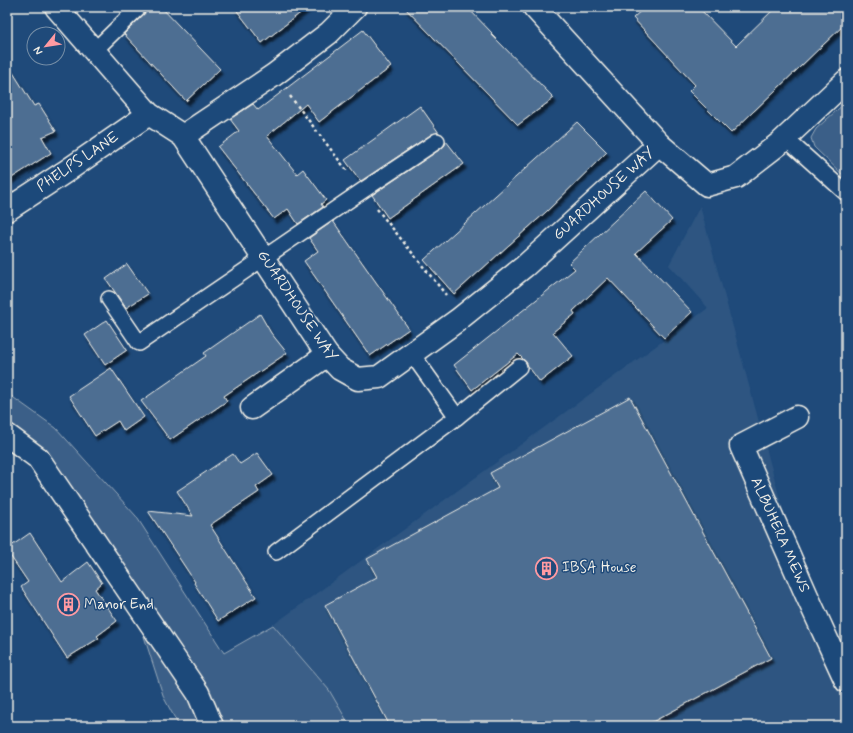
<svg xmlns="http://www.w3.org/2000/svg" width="853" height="733" font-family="Mynerve,sans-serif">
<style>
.built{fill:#2d5581}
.green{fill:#3a5f88;stroke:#97a8b8}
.building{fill:#4d6e92;stroke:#f4f1e8;filter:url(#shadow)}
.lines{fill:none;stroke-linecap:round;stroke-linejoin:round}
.service-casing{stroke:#f4f1e8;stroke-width:18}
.minor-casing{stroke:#f4f1e8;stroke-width:25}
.path{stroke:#f4f1e8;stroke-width:2.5;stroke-dasharray:3 3;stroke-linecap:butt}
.service{stroke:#1f4a7a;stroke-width:15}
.minor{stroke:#1f4a7a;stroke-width:22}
.labels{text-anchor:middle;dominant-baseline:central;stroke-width:3;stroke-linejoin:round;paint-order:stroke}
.street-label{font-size:15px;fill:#f4f1e8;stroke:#1f4a7a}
.poi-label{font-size:15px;fill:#f4f1e8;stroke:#1f4a7a;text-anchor:start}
</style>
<defs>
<filter id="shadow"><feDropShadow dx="2.5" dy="4.5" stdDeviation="1" flood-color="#0009"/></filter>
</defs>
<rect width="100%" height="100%" fill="#1f4a7a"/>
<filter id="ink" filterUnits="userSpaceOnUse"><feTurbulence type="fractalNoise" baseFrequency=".025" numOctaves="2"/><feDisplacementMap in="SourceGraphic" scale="8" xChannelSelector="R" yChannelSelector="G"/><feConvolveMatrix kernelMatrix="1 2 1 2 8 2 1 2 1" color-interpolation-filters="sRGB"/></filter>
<g filter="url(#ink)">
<path class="built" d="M700,206l115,421 31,56v43h-512l-61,-101 435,-317 -39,-43z"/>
<g class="green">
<path d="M846,102v76l-32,-31 -3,-9 5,-9z"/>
<path d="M7,393l49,35 80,88 88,137 49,-28 56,65 21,36h-171l-15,-28 -24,-74 -56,-114 -33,-54 -44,-33z"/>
</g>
<g class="building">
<path d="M148,7h13l59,62 -34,32 -62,-67 21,-21z"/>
<path d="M234,7h74l-46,36z"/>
<path d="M404,7h63l25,26 -1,1 63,64 -36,27z"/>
<path d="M645,7h53l38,39 40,-39h70v16l-115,110 -42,-42 6,-6 -62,-67z"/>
<path d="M363,30l28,37 -72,55 -13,-18 -39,32 30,38 6,-5 23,31 -5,4 2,3 -25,17 -10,-15 -14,10 -56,-72 21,-16 -9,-12 23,-15 5,6z"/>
<path d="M7,63l27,43 5,-2 17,27 -14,6 9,16 -44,28z"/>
<path d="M420,106l19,27 -7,1 -71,47 -2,-2 -14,-19z"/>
<path d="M577,122l30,30 -61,60 -92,82 -30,-34z"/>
<path d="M446,141l18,23 -76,54 -16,-23 70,-47 3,-3z"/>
<path d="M646,191l26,29 -36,33 56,59 -28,26 -56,-60 -35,33 2,3 -22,18 20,24 -33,26 -12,-16 -2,-4 -8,-8 -46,36 -18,-25 121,-96 -6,-6z"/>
<path d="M333,221l76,108 -39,27 -66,-95 14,-10 -9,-13z"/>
<path d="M127,264l21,30 -22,14 -20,-29z"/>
<path d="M260,314l11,19 16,20 -63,43 3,5 -57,39 -29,-39 65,-45 -2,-3z"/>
<path d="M107,320l20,30 -22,15 -20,-30z"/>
<path d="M111,368l33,49 -20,14 -6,-10 -23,15 -26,-40z"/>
<path d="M630,397l141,261 -126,68h-255l-65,-121 52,-28 -10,-18 131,-71 -8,-15z"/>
<path d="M257,453l16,22 -17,12 3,5 -49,33 46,72 -38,24 -24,-38 1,-1 -47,-71 45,5 -16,-25 56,-37 7,10z"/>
<path d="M30,533l32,49 26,-20 14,21 -7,6 22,32 -20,15 2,2 -32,20 -46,-71 7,-5 -21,-31v-2z"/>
</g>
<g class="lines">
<defs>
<g id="service">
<path d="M94,51l45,-44"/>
<path d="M785,138l61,55"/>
<path d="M109,299l30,44 223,-152 75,-50"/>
<path d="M457,417l62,-50"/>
<path d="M276,552l181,-135 -45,-63"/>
</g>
<g id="minor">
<path d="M56,7l93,107 34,22 144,219 13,14 18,10 21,-2 79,-57 67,-54 134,-122"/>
<path d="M534,7l125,137 48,41 29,-8 44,-34 66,-62"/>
<path d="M183,136l91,-61 55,-42 26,-26"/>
<path d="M7,210l58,-38 84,-58"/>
<path d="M252,408l75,-53"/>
<path d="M797,417l-56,29 66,150 39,85"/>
<path d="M7,435l31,23 160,235 14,33"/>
</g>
</defs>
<use href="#service" class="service-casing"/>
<use href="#minor" class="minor-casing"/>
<g class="path">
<path d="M290,96l58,76"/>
<path d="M377,209l69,86"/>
</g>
<use href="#service" class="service"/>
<use href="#minor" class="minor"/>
</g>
</g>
<defs>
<symbol id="building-ring" viewBox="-11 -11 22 22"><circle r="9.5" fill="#1f4a7a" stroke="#ff9aa2" stroke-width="1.5"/><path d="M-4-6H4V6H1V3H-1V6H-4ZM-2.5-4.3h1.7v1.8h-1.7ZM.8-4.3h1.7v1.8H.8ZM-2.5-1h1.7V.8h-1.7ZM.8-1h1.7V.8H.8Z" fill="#ff9aa2"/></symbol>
</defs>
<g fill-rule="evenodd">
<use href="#building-ring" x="534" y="556" width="25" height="25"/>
<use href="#building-ring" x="56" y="592" width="25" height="25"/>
</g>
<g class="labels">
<g class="street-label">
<text transform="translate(78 162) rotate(-34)">PHELPS LANE</text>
<text transform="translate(604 194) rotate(-42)">GUARDHOUSE WAY</text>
<text transform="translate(297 306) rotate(56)">GUARDHOUSE WAY</text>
<text transform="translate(780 535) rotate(66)">ALBUHERA MEWS</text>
</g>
<g class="poi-label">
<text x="562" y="568">IBSA House</text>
<text x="84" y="605">Manor End</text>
</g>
</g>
<rect width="853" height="733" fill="none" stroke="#1f4a7a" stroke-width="24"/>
<rect x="12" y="12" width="829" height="709" fill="none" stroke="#f4f1e8" stroke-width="1.5" filter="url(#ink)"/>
<g transform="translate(46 46) rotate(240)"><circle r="19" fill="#1f4a7a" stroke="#748da6"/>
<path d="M0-3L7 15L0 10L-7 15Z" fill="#ff9aa2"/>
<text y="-6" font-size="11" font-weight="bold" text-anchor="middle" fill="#f4f1e8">N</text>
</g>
</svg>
